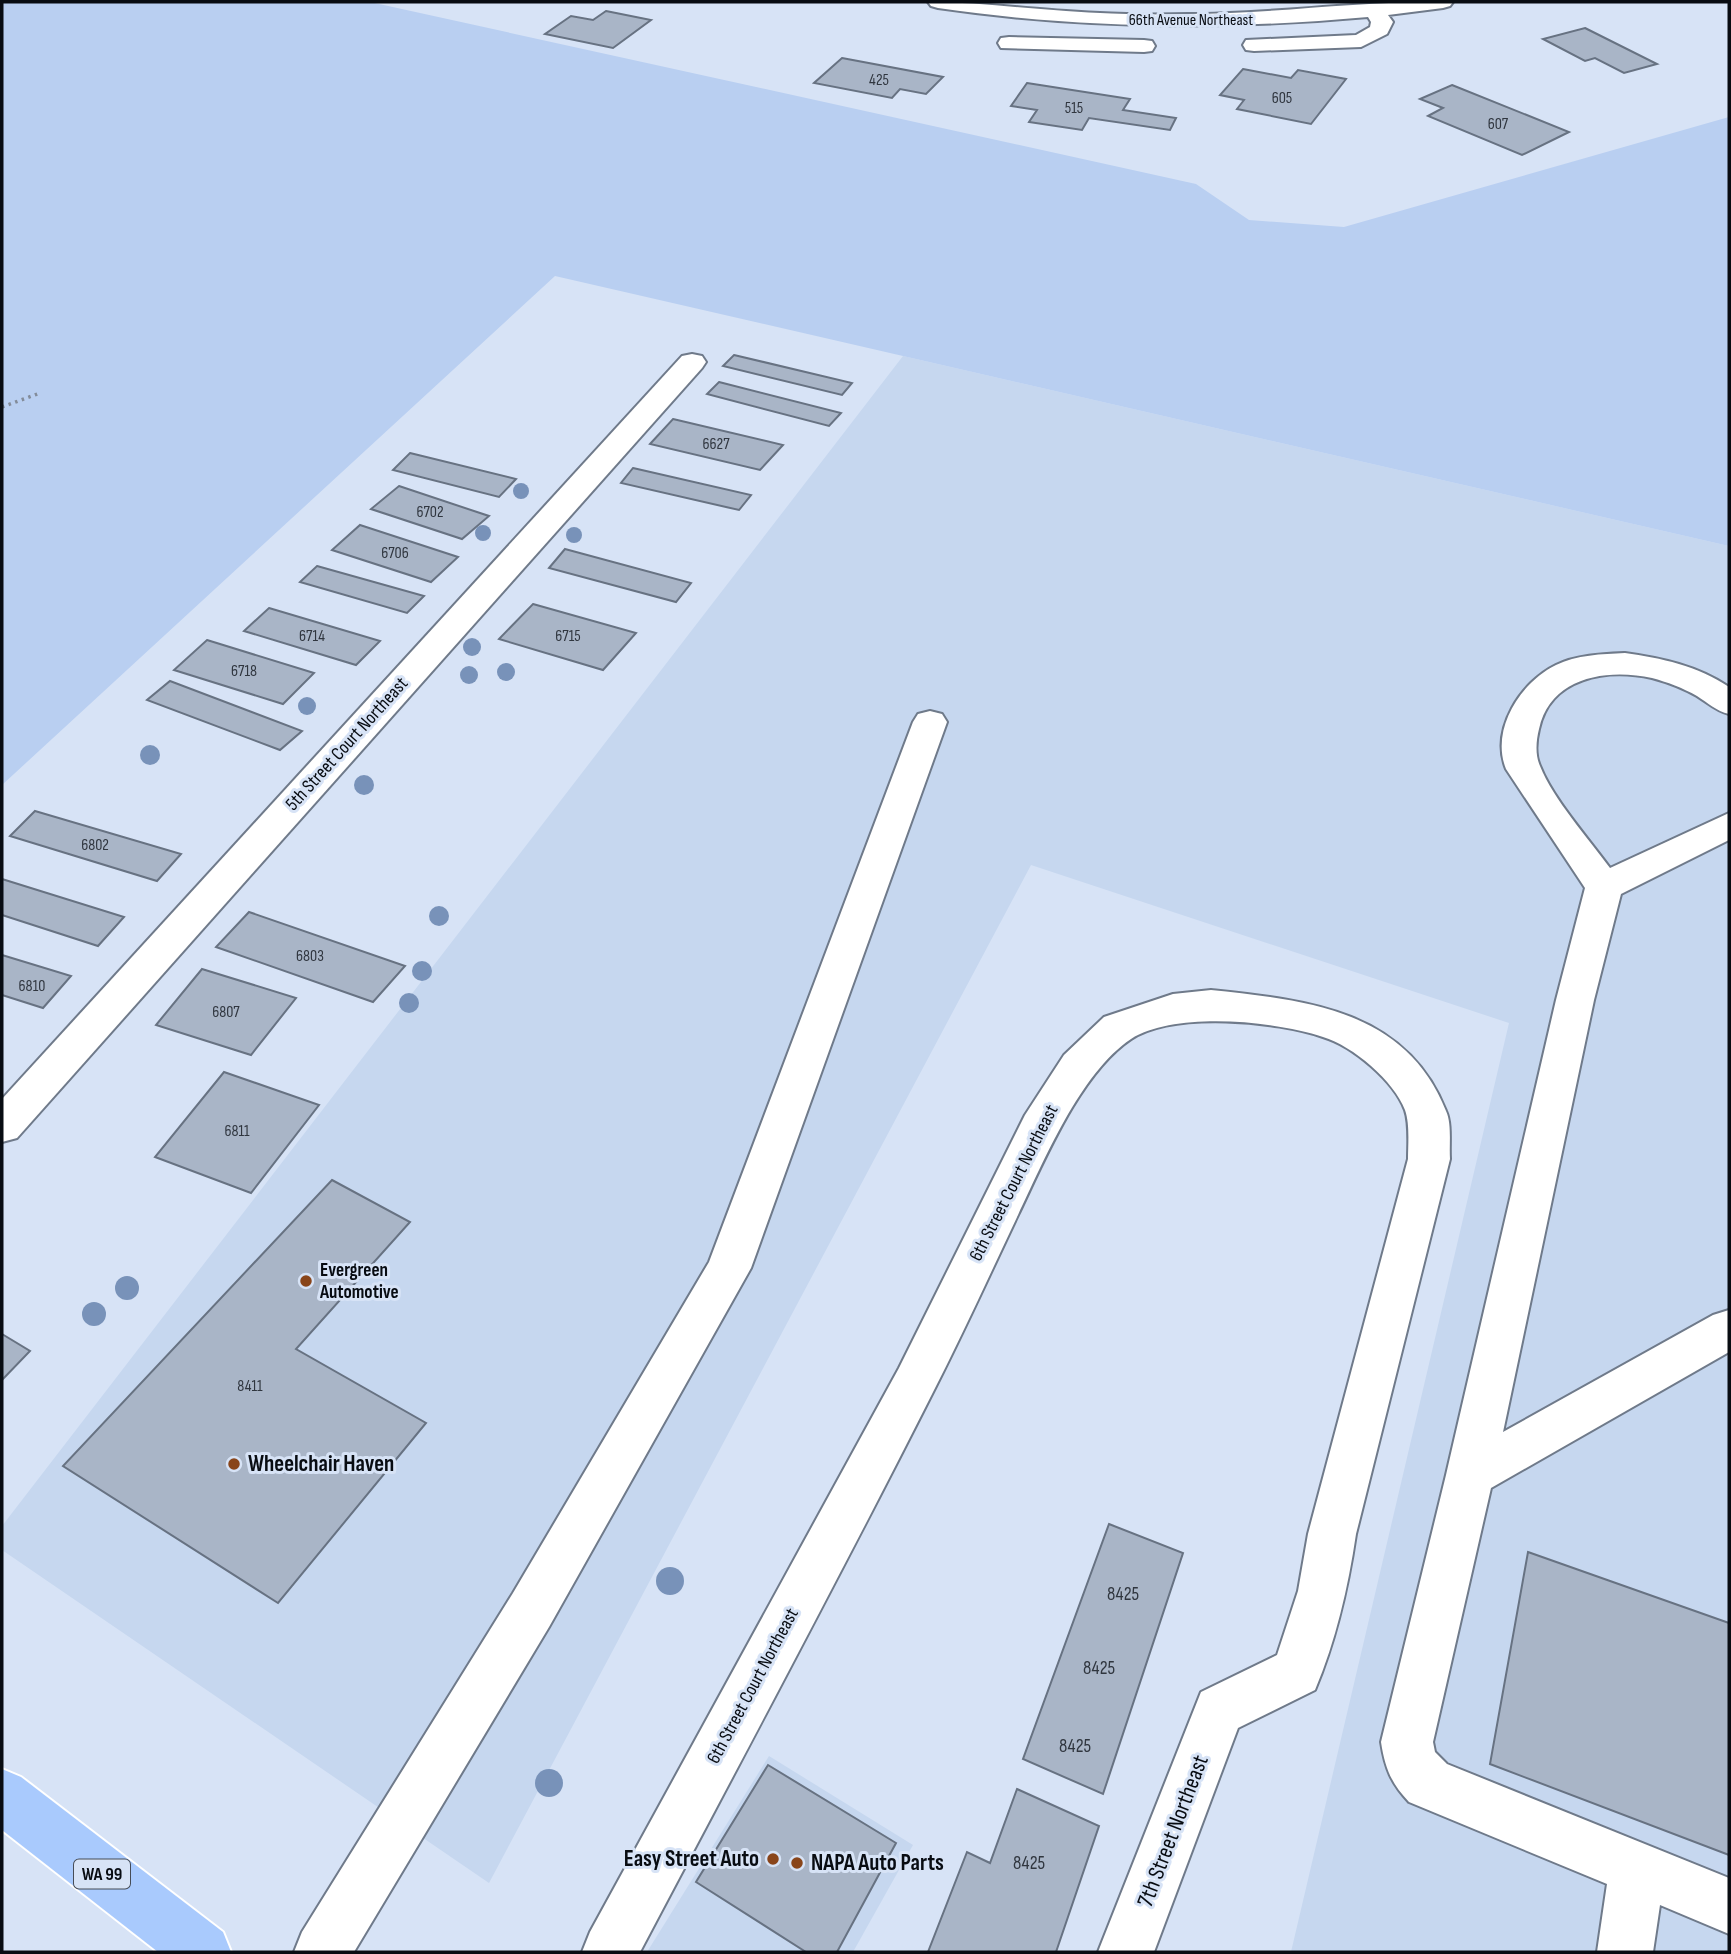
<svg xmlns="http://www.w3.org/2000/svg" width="1731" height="1954" font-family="'Sofia Sans Condensed',sans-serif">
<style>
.built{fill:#c6d7ef}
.green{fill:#b9cff1}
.building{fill:#a9b5c7;stroke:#677282;stroke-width:2}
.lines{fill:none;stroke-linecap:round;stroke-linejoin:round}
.minor-casing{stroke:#6f7a8a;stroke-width:4}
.major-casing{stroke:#fff;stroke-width:4}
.path{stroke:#838c9a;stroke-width:3.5;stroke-dasharray:2.5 4.5;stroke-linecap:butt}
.minor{fill:#fff;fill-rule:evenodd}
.major{fill:#a9cafd;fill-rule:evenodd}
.tree{fill:#7892b9}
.poi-dot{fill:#89451a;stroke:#d7e3f6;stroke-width:2.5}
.labels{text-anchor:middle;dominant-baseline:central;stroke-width:6;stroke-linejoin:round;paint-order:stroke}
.far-street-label{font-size:16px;fill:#080c12;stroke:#d7e3f6}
.number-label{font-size:16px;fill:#30363f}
.shield{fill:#d7e3f6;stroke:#464c56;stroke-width:2}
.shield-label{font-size:18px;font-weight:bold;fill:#080c12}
.street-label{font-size:19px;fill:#080c12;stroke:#d7e3f6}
.poi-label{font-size:19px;font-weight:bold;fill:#080c12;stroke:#d7e3f6;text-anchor:start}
.near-number-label{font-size:19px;fill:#30363f}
.near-poi-label{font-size:23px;font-weight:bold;fill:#080c12;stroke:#d7e3f6;text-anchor:start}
.near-street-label{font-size:23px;fill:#080c12;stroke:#d7e3f6}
</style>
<rect width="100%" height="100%" fill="#d7e3f6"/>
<g class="built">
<path d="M903,356l826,190v1406h-438l218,-929 -478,-158 -542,1018 -487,-333v-24z"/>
<path d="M769,1756l144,89 -60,107h-206z"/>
</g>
<path class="green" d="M2,2h368l826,182 53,36 95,7 385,-110v429l-1174,-270 -553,509z"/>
<g class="building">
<path d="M606,11l45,9 -38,28 -68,-14 26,-18 22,4z"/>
<path d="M1585,28l72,36 -33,9 -29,-15 -10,3 -42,-22z"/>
<path d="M842,58l101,19 -17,17 -26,-5 -8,9 -78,-15z"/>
<path d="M1243,69l48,9 7,-8 48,9 -35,45 -74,-15 7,-9 -24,-5z"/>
<path d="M1027,83l103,16 -7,11 53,8 -6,12 -81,-12 -7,12 -53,-8 8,-12 -26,-4z"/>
<path d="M1452,85l117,47 -47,23 -94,-39 15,-8 -23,-9z"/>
<path d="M734,355l118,28 -10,12 -119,-29z"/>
<path d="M719,382l122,31 -12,13 -122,-32z"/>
<path d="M673,419l110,26 -23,25 -110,-26z"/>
<path d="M410,453l106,26 -17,18 -106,-27z"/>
<path d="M633,468l118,27 -12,15 -118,-27z"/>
<path d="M399,486l90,30 -27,23 -91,-30z"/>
<path d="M360,525l98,32 -27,25 -99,-32z"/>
<path d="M565,549l126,34 -15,19 -127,-34z"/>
<path d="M317,566l107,30 -17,17 -107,-31z"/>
<path d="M533,604l103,29 -33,37 -104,-31z"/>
<path d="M269,608l111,33 -24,24 -112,-34z"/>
<path d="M207,640l107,33 -31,31 -109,-34z"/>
<path d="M170,681l132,50 -22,19 -133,-50z"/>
<path d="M35,811l146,43 -24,27 -147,-45z"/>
<path d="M2,879l122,38 -26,29 -96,-31z"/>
<path d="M249,912l156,54 -32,36 -157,-55z"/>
<path d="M2,955l69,21 -28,32 -41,-13z"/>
<path d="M202,969l94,29 -45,57 -95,-30z"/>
<path d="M224,1072l95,33 -68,88 -96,-36z"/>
<path d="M332,1180l78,42 -114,127 130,74 -148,180 -215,-137z"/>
<path d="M2,1334l28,17 -28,29z"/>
<path d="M1109,1524l74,29 -80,241 -80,-35z"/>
<path d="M1528,1552l201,71v232l-239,-91z"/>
<path d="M768,1765l128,78 -59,109h-31l-110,-70z"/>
<path d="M1017,1789l82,37 -43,126h-128l39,-100 23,11z"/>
</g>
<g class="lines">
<defs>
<g id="minor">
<path d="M928,2c46,0 91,6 138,9 40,3 81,4 122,3 88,0 177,-14 265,-12l-3,4 -7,2 -55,7 5,7 -6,12 -26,13 -107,4 -8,-1 -3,-5 3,-5 110,-5 14,-8 1,-5 -3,-5c-144,13 -286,12 -430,-9l-7,-2z"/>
<path d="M1009,37l135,3 8,1 3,5 -3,5 -8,1 -143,-4 -3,-5 3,-5z"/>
<path d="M692,354l10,2 4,6 -4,6 -685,770 -15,4v-43l680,-743z"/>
<path d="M1625,653c36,5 73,13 104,34v27c-13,-3 -21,-11 -32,-18 -14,-8 -30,-14 -45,-18 -45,-10 -102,-1 -113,51 -3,12 -4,26 1,37 13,33 49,73 70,102l119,-55v27l-108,54 -27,106 -91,432 210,-117 16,-5v42l-238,136 -58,254 2,10 12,12 282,114v56l-69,-29 -7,47h-56l10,-68 -198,-82c-18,-19 -24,-34 -28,-60l65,-267 110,-475 29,-112 -79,-119c-16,-40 15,-87 50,-104 20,-10 46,-11 69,-12z"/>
<path d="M930,711l12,3 5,8 -196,546 -202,359 -195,325h-60l8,-20 211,-339 196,-331 204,-540 5,-8z"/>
<path d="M1211,990c94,10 195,19 235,121 6,13 3,33 4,48l-94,375c-8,54 -20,106 -41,156l-77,38 -84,224h-56l103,-260 76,-37 21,-64 10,-57 100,-375c0,-15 2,-35 -3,-49 -11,-29 -52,-64 -82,-73 -47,-16 -148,-26 -192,2 -51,34 -87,122 -113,176 -29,61 -57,123 -88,183 -94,186 -193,370 -290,554h-58l8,-20 309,-564 126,-253 39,-60 40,-38 69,-23z"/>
</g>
<path id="major" d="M2,1769l19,8 202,155 8,20h-73l-156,-122z"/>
</defs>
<use href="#minor" class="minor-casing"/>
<use href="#major" class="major-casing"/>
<path class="path" d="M2,407l38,-14"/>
<use href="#minor" class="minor"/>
<use href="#major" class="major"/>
</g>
<g class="tree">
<circle cx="521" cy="491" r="8"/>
<circle cx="483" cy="533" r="8"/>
<circle cx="574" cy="535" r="8"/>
<circle cx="472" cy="647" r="9"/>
<circle cx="506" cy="672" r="9"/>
<circle cx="469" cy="675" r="9"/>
<circle cx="307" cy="706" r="9"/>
<circle cx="150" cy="755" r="10"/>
<circle cx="364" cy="785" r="10"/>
<circle cx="439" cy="916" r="10"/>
<circle cx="422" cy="971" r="10"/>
<circle cx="409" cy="1003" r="10"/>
<circle cx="127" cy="1288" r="12"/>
<circle cx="94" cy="1314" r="12"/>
<circle cx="670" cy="1581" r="14"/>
<circle cx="549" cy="1783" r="14"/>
</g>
<g class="poi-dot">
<circle cx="306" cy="1281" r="7"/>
<circle cx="234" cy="1464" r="7"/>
<circle cx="773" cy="1859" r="7"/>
<circle cx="797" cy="1863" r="7"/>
</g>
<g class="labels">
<g class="far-street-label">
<text x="1191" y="20">66th Avenue Northeast</text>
</g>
<g class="number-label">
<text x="879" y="80">425</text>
<text x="1282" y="98">605</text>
<text x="1074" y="108">515</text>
<text x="1498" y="124">607</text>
<text x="716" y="444">6627</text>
<text x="430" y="512">6702</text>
<text x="395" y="553">6706</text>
<text x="312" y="636">6714</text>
<text x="568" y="636">6715</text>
<text x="244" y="671">6718</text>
<text x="95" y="845">6802</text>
<text x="310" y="956">6803</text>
<text x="32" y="986">6810</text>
<text x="226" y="1012">6807</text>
<text x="237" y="1131">6811</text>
<text x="250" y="1386">8411</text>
</g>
<rect class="shield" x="74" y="1859.5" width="56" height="29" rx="5"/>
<g class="shield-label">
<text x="102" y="1874">WA 99</text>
</g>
<g class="street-label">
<text transform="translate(347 744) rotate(-48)">5th Street Court Northeast</text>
<text transform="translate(1014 1183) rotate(-63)">6th Street Court Northeast</text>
<text transform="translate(753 1686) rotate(-62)">6th Street Court Northeast</text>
</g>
<g class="poi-label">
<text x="320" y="1270">Evergreen<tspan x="320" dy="22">Automotive</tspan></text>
</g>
<g class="near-number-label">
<text x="1123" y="1594">8425</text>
<text x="1099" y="1668">8425</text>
<text x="1075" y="1746">8425</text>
<text x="1029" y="1863">8425</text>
</g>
<g class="near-poi-label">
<text x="248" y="1464">Wheelchair Haven</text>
<text x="759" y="1859" text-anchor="end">Easy Street Auto</text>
<text x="811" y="1863">NAPA Auto Parts</text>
</g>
<g class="near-street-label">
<text transform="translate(1173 1831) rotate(-69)">7th Street Northeast</text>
</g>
</g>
<rect width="1731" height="1954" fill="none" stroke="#080c12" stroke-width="7"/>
</svg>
